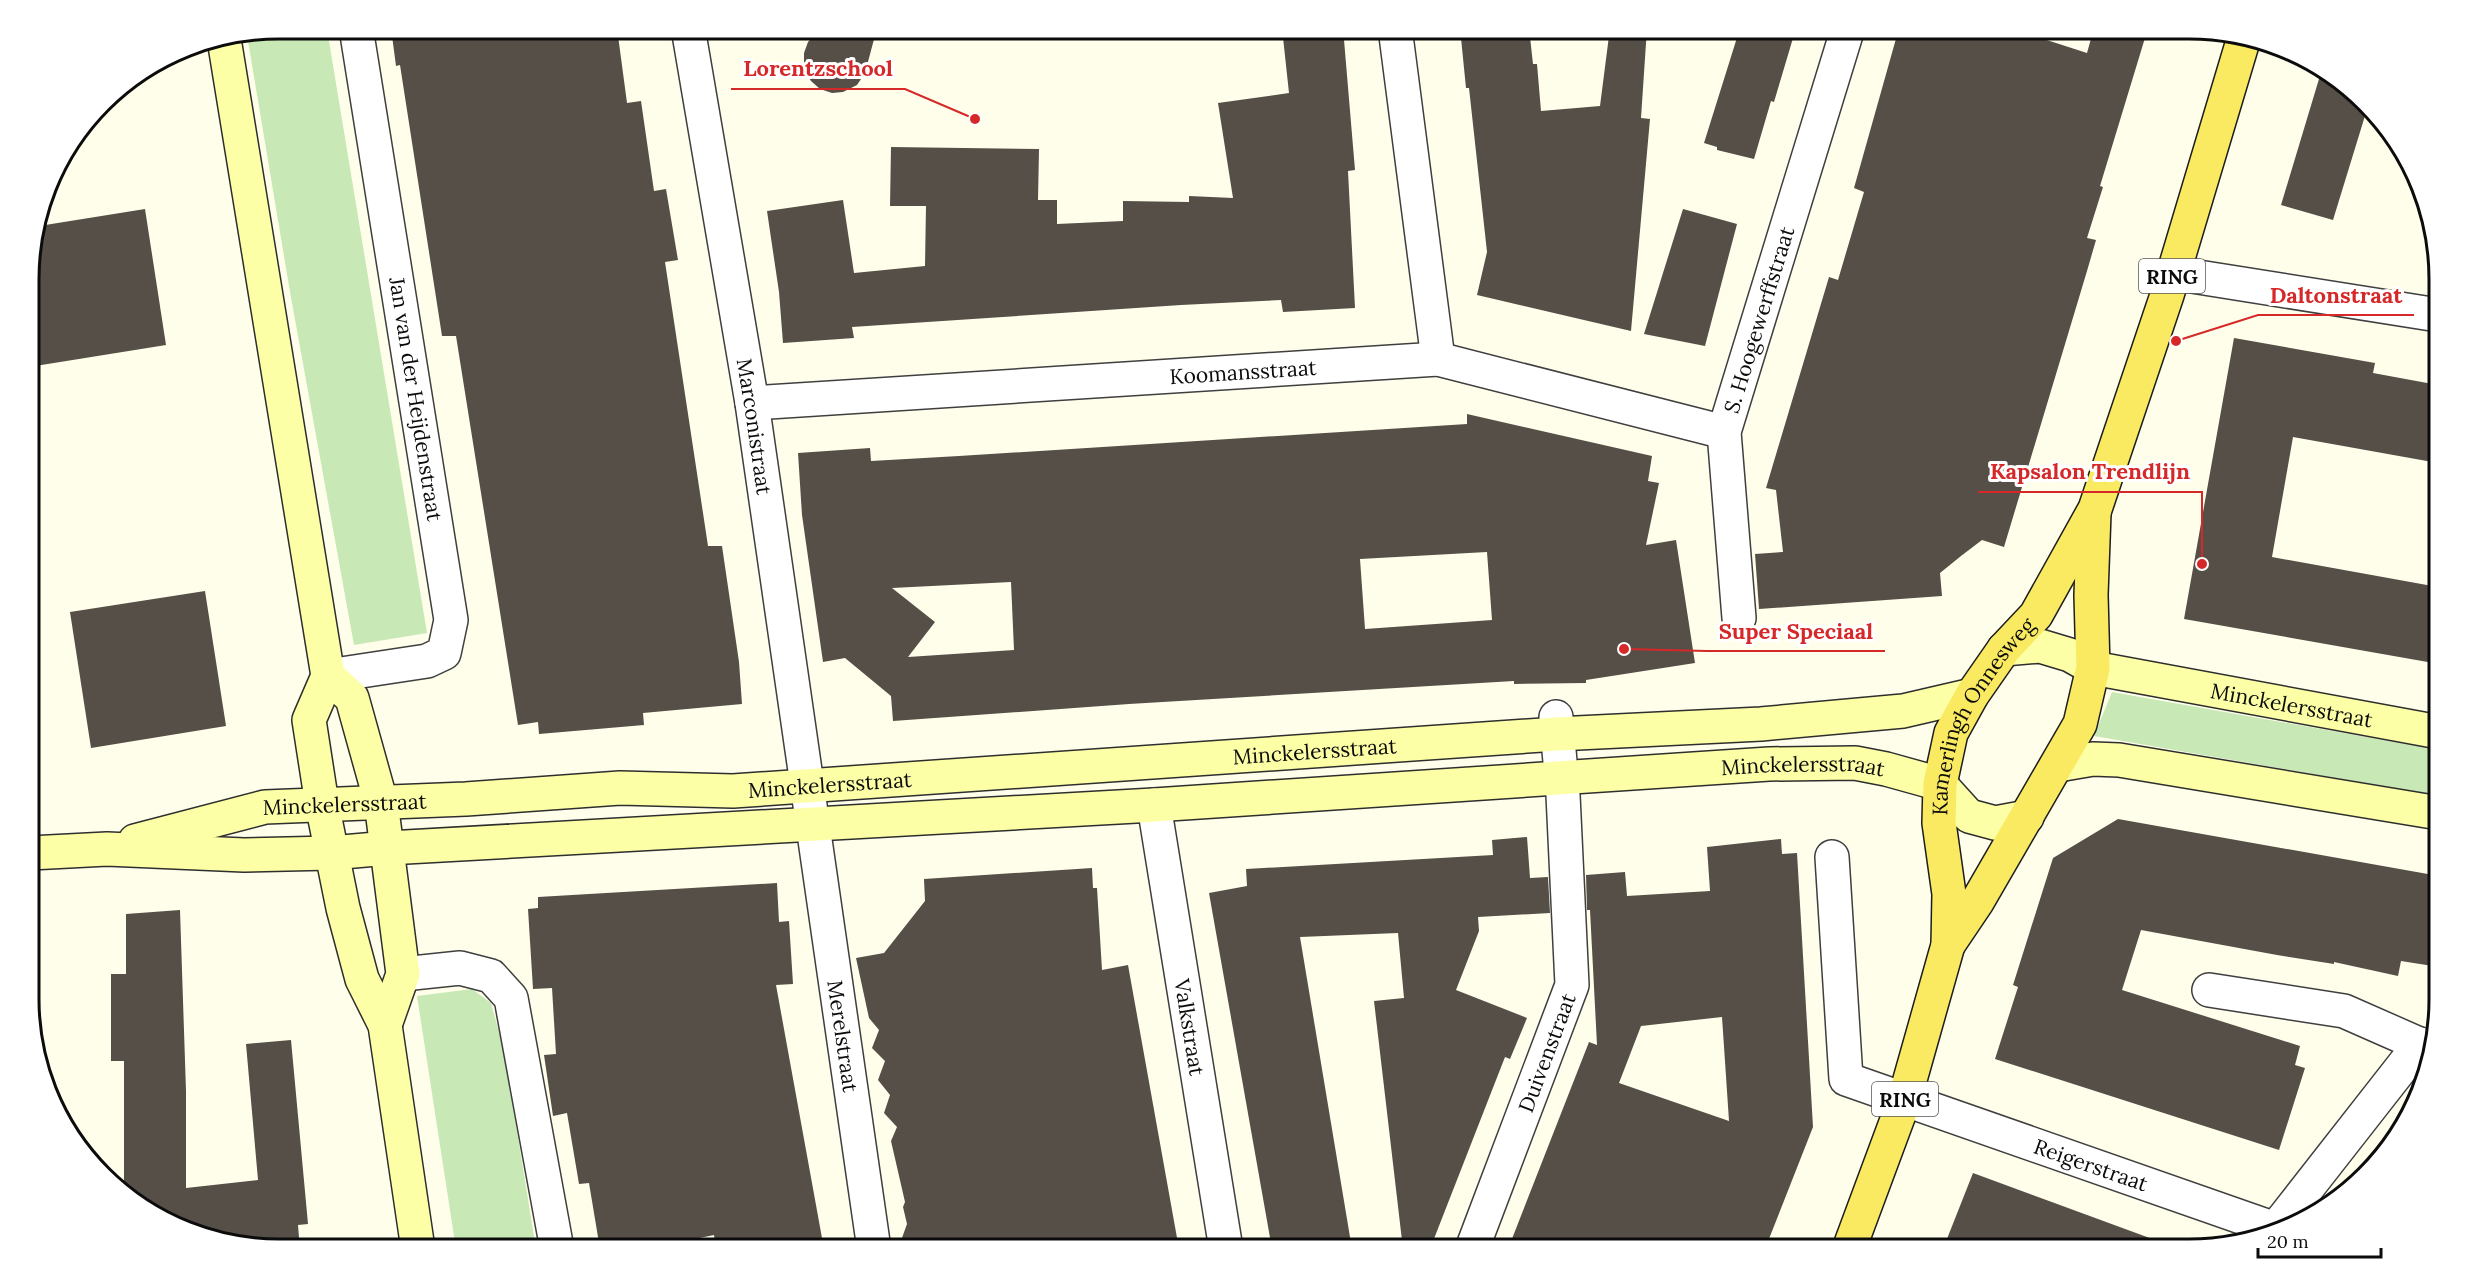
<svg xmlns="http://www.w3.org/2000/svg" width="2468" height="1278" font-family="Lora,serif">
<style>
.green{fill:#c8e9b5}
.building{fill:#554f48;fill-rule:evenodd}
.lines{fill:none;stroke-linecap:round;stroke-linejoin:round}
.street-casing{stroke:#3f3f3f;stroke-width:36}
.secondary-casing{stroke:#2e2e2e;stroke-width:36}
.primary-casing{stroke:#1d1d1d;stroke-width:36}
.street{stroke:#fff;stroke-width:33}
.secondary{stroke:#fcffa6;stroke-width:33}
.primary{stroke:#f9ea61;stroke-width:33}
.labels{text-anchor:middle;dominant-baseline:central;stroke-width:6;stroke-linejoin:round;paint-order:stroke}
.shield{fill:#fff;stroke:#555;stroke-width:1.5}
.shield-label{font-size:20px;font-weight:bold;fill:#0c0c0c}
.street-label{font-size:21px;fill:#0c0c0c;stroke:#fff}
.rim{fill:none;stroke:#0c0c0c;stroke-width:3}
.leader{fill:none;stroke:#d62828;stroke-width:2}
.callout-dot{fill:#d62828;stroke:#fff;stroke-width:2}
.callout-label{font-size:22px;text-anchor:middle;font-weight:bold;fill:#d62828;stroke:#fff;stroke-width:6;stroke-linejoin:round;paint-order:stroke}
</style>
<rect width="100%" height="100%" fill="#fffeeb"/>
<g class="green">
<path d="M279,29h48l100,604 -73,12 -64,-353 -43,-257z"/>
<path d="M2112,692l327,58v46l-345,-60z"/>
<path d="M472,989l19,14 13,47 32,199h-80l-39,-253z"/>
</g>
<g class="building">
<path d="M391,28h226l10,75 14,-2 13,90 12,-2 12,71 -13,2 43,284h14l17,116 3,42 -99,9 1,12 -105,9 -1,-12 -20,3 -62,-389h-14l-42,-271 -4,1z"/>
<path d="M827,28h50l-12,45 -8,12 -14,7 -11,1 -12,-4 -9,-8 -7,-11v-17l4,-11 9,-10z"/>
<path d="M1282,28h61l12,142 -7,1 7,137 -72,4 -2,-12 -100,5 -329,22 2,11 -71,5 -4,-51 -12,-81 76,-11 11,73 71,-7 1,-60h-36l1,-59 148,2 -1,51h19v24l66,-3v-20l66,1v-6l44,2 -15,-95 71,-10z"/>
<path d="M1460,28h69l4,36h4l4,47 59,-5 10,-78h37l-6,90 9,1 -19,212 -154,-36 10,-43 -18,-164h-3z"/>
<path d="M1740,28h56l-22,74 -3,-1 -17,58 -37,-9v-3l-13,-4z"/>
<path d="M1899,28h110l78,25 7,-25h54l-48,158 3,1 -16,51 9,2 -9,31 -83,276 -22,-7 -21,16 -21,17 2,23 -183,13 -4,-55 28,-2 -7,-62 -10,-2 63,-211 9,3 26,-88 -10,-4z"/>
<path d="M2322,69l32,22 14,15 -35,114 -52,-15z"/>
<path d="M145,209l21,136 -137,22v-105l10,-36z"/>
<path d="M1683,209l54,15 -32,122 -61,-12z"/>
<path d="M2234,338l141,25 -2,10 65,12v78l-145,-26 -21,120 166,30 1,77 -255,-45z"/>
<path d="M1467,414l185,42 -4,25 11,2 -13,62 30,-5 19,123 -109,17v3l-72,1v-3l-385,23 -236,17 -2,-25 -46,-38 -22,4 -21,-147 -4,-62 72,-5 1,13 88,-5 508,-32zM1487,552l5,68 -127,9 -5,-70zM1011,582l3,68 -106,7 27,-35 -43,-34z"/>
<path d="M205,591l21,135 -135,22 -21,-136z"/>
<path d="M2118,819l321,57v91l-38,-6 -3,15 -64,-14v2l-57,-9 -136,-25 -19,60 178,56 -5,19 10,3 -26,82 -284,-91 23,-72 -5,-2 40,-127z"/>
<path d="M1527,837l3,41 18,-1 2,36 -72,4 1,14 -23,59 71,28 -17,41 -5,-2 -75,192h-27l-29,-248 30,-3 -6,-65 -98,4 52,312h-80l-63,-356 38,-7 -1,-17 247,-14 -1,-15z"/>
<path d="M1781,839l1,15 15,-1 16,274 -48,122h-257l81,-207 8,3 -7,-135h-3l-1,-35 39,-3 2,24 83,-5 -3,-44zM1722,1017l7,104 -110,-38 22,-57z"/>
<path d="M1092,868l1,20h4l5,82 26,-5 51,284h-281l9,-25 -4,-17 2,-5 -14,-61 6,-14 -13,-14 6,-18 -12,-15 7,-19 -13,-13 7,-18 -10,-12 -13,-60 28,-5 41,-52 -1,-22z"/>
<path d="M777,883l2,39 10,-1 4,63 -17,1 48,264h-108l-2,-14 -68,14h-46l-11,-66 -10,1 -12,-71 -14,3 -9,-61 12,-1 -4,-66 -19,1 -5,-80 10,-1v-11z"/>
<path d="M180,910l6,181v97l72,-8 -12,-136 45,-4 17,184 -10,1 2,25h-21l-111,-26 -44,-36v-127h-13v-87h15v-60z"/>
<path d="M1973,1173l193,71 -1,5h-222z"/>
</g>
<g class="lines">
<defs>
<g id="street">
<path id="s1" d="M688,28l64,375 122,846"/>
<path d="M1395,28l43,331"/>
<path d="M2173,273l265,42"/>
<path id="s2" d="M752,403l686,-44 286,73"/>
<path id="s3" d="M1739,618l-15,-186 124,-404"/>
<path d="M328,676l99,-15 17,-8 7,-33 -95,-592"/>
<path id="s4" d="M1154,805l72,444"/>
<path id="s5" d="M1832,857l14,222 435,152"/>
<path d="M403,974l57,-6 31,8 20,22 46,251"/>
<path d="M2209,990l135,21 84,37"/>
<path d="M2273,1234l3,-6 144,-184"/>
<path id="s6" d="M1472,1249l100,-264 -9,-190 -7,-78"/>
</g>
<g id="secondary">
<path d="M224,39l104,637 -19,44 13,84 21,104 19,71 23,46 33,224"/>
<path id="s7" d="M2004,649l36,-3 30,9 23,13 346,64"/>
<path d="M328,676l24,22 29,104 22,172 -18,51"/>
<path d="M2058,765l35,-6 26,1 320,53"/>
<path id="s8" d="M135,841l130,-34 201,-8 154,-11 113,3 824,-57 204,-10 142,-13 69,-16"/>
<path id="s9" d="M30,853l77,-4 137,6 87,-2 57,-5 766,-43 615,-41 86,-1 31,6 54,15 29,32 26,7 32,-6"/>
</g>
<g id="primary">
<path d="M1948,945l29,-43 103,-178 13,-56 -2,-73 3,-82"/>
<path id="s10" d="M1849,1249l55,-148 44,-156 1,-51 -10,-71 1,-39 11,-51 21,-38 32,-46 32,-34 59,-106 72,-214 76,-254"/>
</g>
</defs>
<use href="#street" class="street-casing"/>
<use href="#secondary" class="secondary-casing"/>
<use href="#primary" class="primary-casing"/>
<use href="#street" class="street"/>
<use href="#secondary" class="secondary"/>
<use href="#primary" class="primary"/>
</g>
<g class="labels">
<g class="shield">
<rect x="2139" y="259" width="66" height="34" rx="4.5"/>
<rect x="1872" y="1082" width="66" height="34" rx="4.5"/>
</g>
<g class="shield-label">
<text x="2172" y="276">RING</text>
<text x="1905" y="1099">RING</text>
</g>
<g class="street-label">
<text stroke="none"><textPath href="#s3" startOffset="304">S. Hoogewerffstraat</textPath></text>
<text stroke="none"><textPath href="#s2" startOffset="492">Koomansstraat</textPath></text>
<text transform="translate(416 399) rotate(81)">Jan van der Heijdenstraat</text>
<text stroke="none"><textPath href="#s1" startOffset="404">Marconistraat</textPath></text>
<text stroke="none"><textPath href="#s7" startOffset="296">Minckelersstraat</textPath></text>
<text stroke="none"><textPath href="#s10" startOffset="561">Kamerlingh Onnesweg</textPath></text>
<text stroke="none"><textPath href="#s8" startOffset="1186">Minckelersstraat</textPath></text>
<text stroke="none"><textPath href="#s9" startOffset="1776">Minckelersstraat</textPath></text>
<text stroke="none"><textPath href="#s8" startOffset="700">Minckelersstraat</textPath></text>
<text stroke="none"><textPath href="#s8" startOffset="214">Minckelersstraat</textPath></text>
<text stroke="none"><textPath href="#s4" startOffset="225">Valkstraat</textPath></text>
<text stroke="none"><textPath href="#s1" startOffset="1020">Merelstraat</textPath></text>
<text stroke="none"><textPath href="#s6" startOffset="210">Duivenstraat</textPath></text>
<text stroke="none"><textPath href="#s5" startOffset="482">Reigerstraat</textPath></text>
</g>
</g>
<path d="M0 0H2468V1278H0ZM279 39H2189A240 240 0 0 1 2429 279V999A240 240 0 0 1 2189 1239H279A240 240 0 0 1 39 999V279A240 240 0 0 1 279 39Z" fill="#fff" fill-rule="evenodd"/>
<path class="rim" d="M279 39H2189A240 240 0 0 1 2429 279V999A240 240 0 0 1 2189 1239H279A240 240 0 0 1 39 999V279A240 240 0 0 1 279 39Z"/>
<path class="leader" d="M975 119L905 89H731M2176 341L2258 315H2414M2202 564L2202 492H1978M1624 649L1707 651H1885"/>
<g class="callout-dot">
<circle cx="975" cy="119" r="6"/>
<circle cx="2176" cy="341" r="6"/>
<circle cx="2202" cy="564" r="6"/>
<circle cx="1624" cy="649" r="6"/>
</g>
<g class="callout-label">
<text x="818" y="76">Lorentzschool</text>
<text x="2336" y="303">Daltonstraat</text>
<text x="2090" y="479">Kapsalon Trendlijn</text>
<text x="1796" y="639">Super Speciaal</text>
</g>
<path d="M2258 1248v9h123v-9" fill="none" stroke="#0c0c0c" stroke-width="3"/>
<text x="2267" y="1248" font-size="18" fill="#0c0c0c" stroke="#ffffff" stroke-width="4.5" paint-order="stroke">20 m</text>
</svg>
